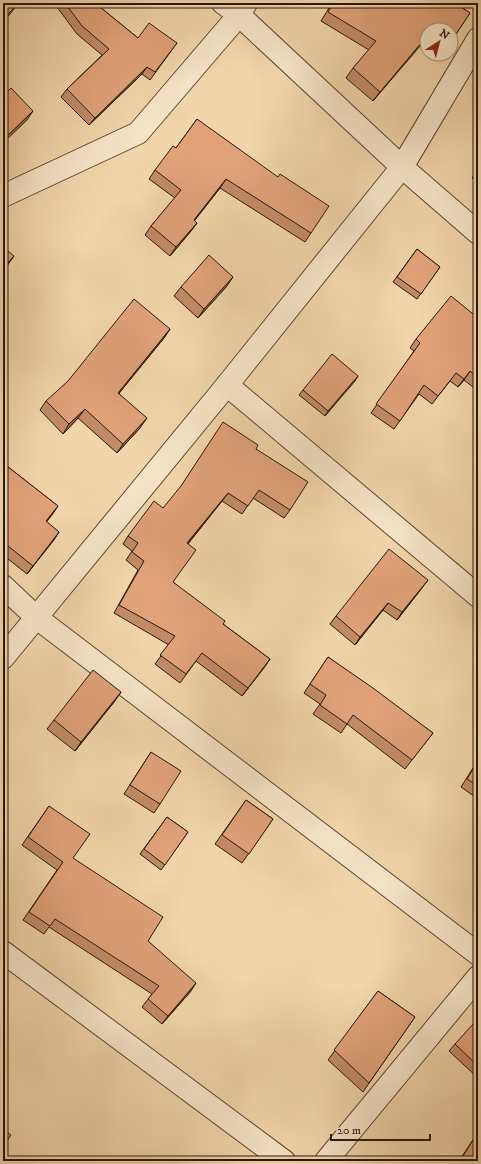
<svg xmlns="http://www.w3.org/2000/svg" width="481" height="1164" font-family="'IM FELL DW Pica',serif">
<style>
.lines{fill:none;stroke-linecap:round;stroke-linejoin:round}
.minor-casing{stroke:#5b4636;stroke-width:24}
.minor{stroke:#f7e4c8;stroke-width:22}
.wall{fill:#c28b67;stroke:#29160f}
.shaded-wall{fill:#9e7154;stroke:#29160f}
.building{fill:#e1a278;stroke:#29160f}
</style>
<rect width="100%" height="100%" fill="#f2d5aa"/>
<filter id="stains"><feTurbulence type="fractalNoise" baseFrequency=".005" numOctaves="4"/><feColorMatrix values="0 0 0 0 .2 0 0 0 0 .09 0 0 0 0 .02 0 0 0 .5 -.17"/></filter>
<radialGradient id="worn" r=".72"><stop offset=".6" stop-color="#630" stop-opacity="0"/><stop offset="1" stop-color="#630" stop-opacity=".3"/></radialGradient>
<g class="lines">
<defs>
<g id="minor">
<path d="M223,3l16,12 163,152 76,66"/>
<path d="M3,196l135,-63 101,-118 7,-12"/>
<path d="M227,385l251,211"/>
<path d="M3,586l34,32 441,336"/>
<path d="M3,658l224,-273 175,-218 76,-128"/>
<path d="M3,952l281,209"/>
<path d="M326,1161l152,-184"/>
</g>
</defs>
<use href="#minor" class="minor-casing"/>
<use href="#minor" class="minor"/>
</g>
<g class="wall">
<path d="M54,3h41l43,35 39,5 -27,37 -8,-6 -53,51 -28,-28 6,-8 35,-34 -25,-21z"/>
<path d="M332,3h123l15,10 -19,29v-12h-24l-54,71 -27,-23 7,-10 16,-18 -48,-29z"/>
<path d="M197,119l114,114 -6,9 -85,-54 -26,33 3,2 -6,8 -21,25 -25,-21 6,-9 24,-28 -26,-19 6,-9 21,-22z"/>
<path d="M478,169v13l-6,-4z"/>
<path d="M417,249l23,18 -23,32 -24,-17z"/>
<path d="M227,286l-29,32 -24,-22 7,-9z"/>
<path d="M478,318v73l-14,-11 -6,7 -8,-6 -18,23 -13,-10 -25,35 -23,-16 43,-62 -4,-3 6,-9z"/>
<path d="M170,329l-6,9 -45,55 21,35 -23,25 -39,-35 -15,16 -23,-24 6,-9z"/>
<path d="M358,376l-33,40 -26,-21 4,-5z"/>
<path d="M256,449l34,61 -6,8 -31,-20 -11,16 -20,-13 -34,43 -15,38 50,42 47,35 -28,37 -46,-35 -16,22 -25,-19 14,-19 -55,-32 24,-43 -12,-10 6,-9 -9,-7 5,-8 35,-28z"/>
<path d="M3,463l55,43 -12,16 13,10 -32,42 -24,-19z"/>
<path d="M422,588l-25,32 -14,-10 -28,35 -25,-21 6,-8z"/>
<path d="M328,657l105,76 -28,36 -58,-45 -6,9 -28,-19 7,-10 -16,-11z"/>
<path d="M121,692l-7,10 -39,49 -28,-22 7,-9z"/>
<path d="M151,752l9,52 -6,9 -30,-19z"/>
<path d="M478,760v39l-17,-12z"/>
<path d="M246,800l27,19 -31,44 -27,-19z"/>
<path d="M49,806l24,52 75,83 43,50 -29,33 -20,-17 10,-13 -103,-67 -5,7 -21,-14 34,-50 -35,-25z"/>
<path d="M167,817l21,15 -27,38 -21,-16z"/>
<path d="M378,991l37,26 -52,75 -35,-32z"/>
<path d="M478,1027v51l-29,-27 6,-7z"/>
<path d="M478,1132v29h-19z"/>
</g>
<g class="shaded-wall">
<path d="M17,5l-7,9 -7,8v-3z"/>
<path d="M427,36v2l-54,63 7,-9z"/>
<path d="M147,67l-5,7 -53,51 6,-7z"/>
<path d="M33,111l-6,9 -24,23v-3z"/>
<path d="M226,179l-6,9 -32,41 6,-9z"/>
<path d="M197,223l-6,8 -21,25 6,-9z"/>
<path d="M14,256l-7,10 -4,4v-2z"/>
<path d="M233,277l-6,9 -29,32 6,-9z"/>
<path d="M170,329l-6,9 -52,64 6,-9z"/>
<path d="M470,371l-6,9 -6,7z"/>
<path d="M358,376l-3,5 -30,35 3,-5z"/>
<path d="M85,409l-7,9 -15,16 6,-10z"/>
<path d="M147,418l-7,10 -23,25 6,-9z"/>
<path d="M228,493l-6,8 -40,50 5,-8z"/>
<path d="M58,506l-6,9 -12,15 6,-9z"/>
<path d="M59,532l-5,8 -27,34 6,-8z"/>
<path d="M428,580l-6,8 -25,32 5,-8z"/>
<path d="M388,603l-5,7 -28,35 5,-8z"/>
<path d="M270,659l-6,9 -22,28 6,-8z"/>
<path d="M121,692l-7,10 -39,49 6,-9z"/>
<path d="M196,983l-5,8 -29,33 6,-8z"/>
</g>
<g class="building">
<path d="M3,3h12l2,2 -14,14z"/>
<path d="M65,3h30l43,35 11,-15 28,20 -22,29 -8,-5 -52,51 -28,-29 42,-40 -27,-23z"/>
<path d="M333,3h122l15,10 -18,27 -1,-1v-9h-14l-3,-2 -2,2h-5v6l-47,56 -27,-24 23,-27 -48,-29z"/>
<path d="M11,88l22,23 -30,29v-44z"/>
<path d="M197,119l81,58 2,-3 49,32 -18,27 -85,-54 -32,41 3,3 -21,24 -25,-21 30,-36 -26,-20 18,-24 3,2z"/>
<path d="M3,247l11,9 -11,12z"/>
<path d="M417,249l23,18 -19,27 -24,-17z"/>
<path d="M209,255l24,22 -29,32 -23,-22z"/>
<path d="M451,296l27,22v60l-8,-7 -6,8 -8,-6 -18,23 -14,-11 -24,36 -24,-17 44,-61 -4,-4z"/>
<path d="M134,299l36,30 -52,64 29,25 -24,26 -38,-35 -16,15 -23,-23 22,-20z"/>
<path d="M332,354l26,22 -30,35 -25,-21z"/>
<path d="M223,422l35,23 -2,4 52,33 -18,28 -31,-20 -11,16 -20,-13 -41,50 9,7 -23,32 52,39 -2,3 47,35 -22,29 -46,-35 -16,21 -26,-19 15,-19 -56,-31 25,-44 -12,-9 6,-9 -10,-7 26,-35 9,7 18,-22z"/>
<path d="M3,463l55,43 -12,15 13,11 -26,34 -30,-24z"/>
<path d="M389,549l39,31 -26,32 -14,-9 -28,34 -24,-21z"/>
<path d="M328,657l45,31 60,45 -21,27 -59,-45 -6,9 -27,-19 6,-10 -16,-11z"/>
<path d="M93,670l28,22 -40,50 -27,-22z"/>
<path d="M151,752l30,19 -21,33 -30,-19z"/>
<path d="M478,761v25l-11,-7z"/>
<path d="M246,800l27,19 -24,35 -27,-19z"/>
<path d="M49,806l41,28 -17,24 90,59 -15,24 48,42 -28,33 -20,-17 11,-13 -104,-67 -5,7 -21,-14 34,-50 -35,-25z"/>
<path d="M167,817l21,15 -23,33 -21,-16z"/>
<path d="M378,991l37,26 -46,66 -35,-33z"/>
<path d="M474,1023l4,4v39l-23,-22z"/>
<path d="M3,1129l8,6 -8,11z"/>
<path d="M478,1132v29h-11l-5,-3z"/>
</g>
<rect width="481" height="1164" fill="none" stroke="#f2d5aa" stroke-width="16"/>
<rect x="4" y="4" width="473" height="1156" fill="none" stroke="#29160f" stroke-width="2"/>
<rect x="8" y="8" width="465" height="1148" fill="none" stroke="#29160f"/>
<g transform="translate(439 42) rotate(36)"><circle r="19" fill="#f7e4c8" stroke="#a5927e"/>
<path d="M0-3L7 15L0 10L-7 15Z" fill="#8f2418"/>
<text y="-6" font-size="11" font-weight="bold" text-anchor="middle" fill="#29160f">N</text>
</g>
<path d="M331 1134v6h99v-6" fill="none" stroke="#29160f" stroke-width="2"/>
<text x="337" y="1134" font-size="12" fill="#29160f" stroke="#f7e4c8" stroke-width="3" paint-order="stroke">20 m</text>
<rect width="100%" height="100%" filter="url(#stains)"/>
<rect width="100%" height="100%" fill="url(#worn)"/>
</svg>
